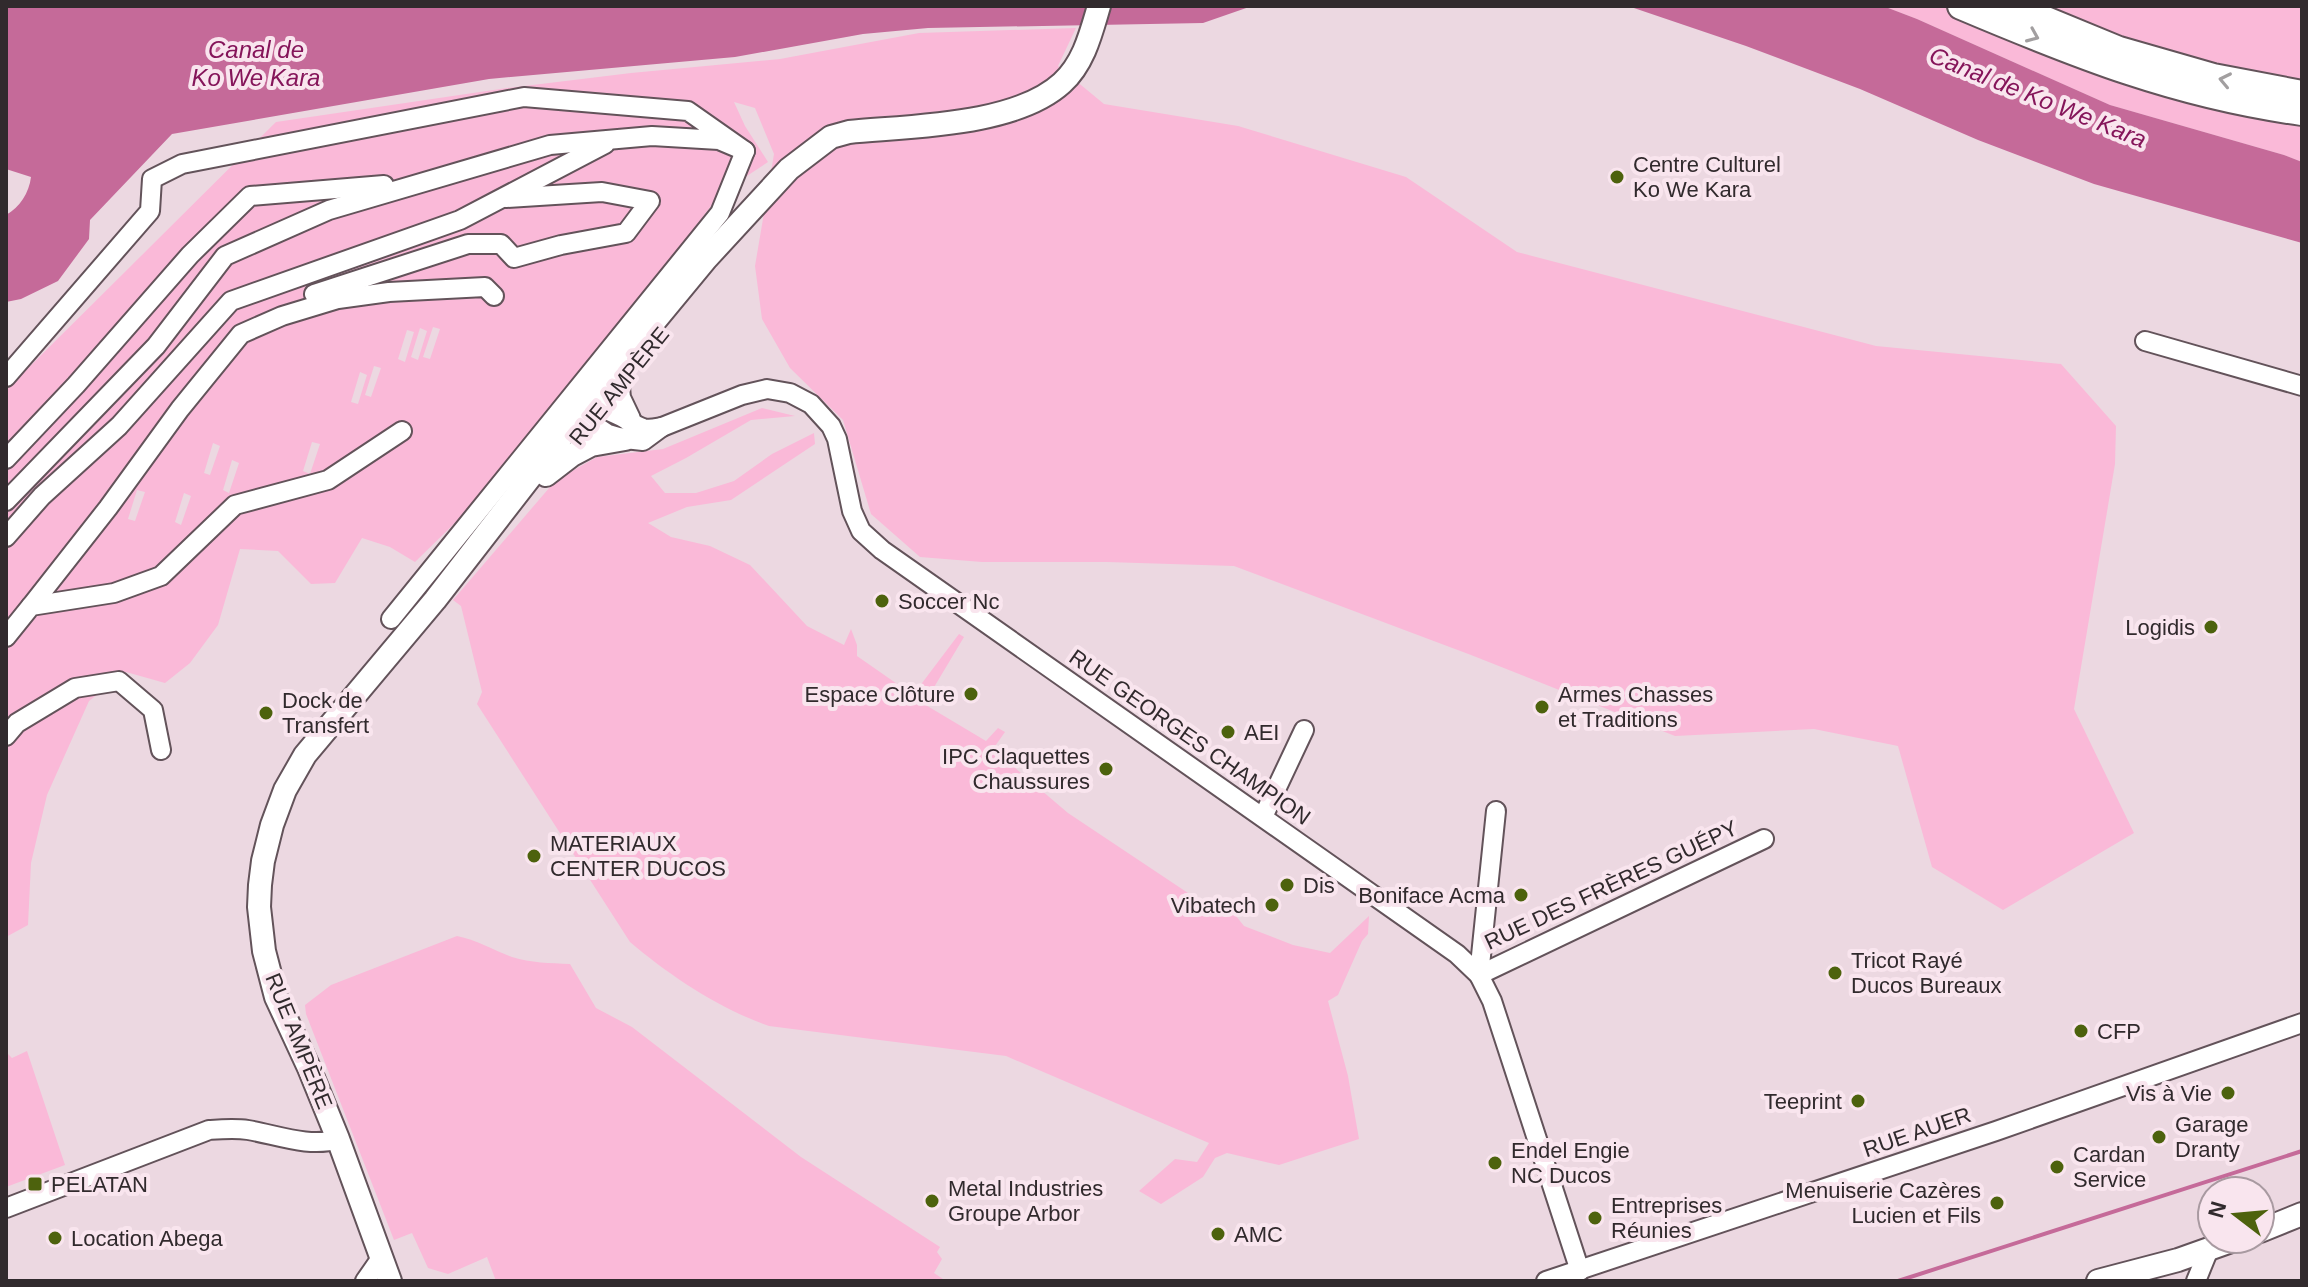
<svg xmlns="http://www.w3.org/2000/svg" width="2308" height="1287" font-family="Arial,sans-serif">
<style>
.green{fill:#fab9d8;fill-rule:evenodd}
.water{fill:#c56a99}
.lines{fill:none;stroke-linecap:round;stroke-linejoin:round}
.stream{stroke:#c56a99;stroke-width:4}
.minor-casing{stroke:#63535a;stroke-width:22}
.major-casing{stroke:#63535a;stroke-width:26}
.highway-casing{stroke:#63535a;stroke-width:30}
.minor{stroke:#fff;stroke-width:18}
.major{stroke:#fff;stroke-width:22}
.highway{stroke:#fff;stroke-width:26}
.oneway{stroke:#a29fa0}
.poi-dot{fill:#4d620d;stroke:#f9e5ee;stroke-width:3}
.labels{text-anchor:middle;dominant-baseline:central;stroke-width:8;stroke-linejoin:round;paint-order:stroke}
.poi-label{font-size:22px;fill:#312a2d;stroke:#f9e5ee;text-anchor:start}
.street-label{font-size:22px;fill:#312a2d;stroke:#f9e5ee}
.water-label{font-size:24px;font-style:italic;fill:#85155a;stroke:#f9e5ee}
</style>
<rect width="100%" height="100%" fill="#ecd8e1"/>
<g class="green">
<path d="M1883,6h66l353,106v50l-18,-7 -174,-50 -193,-86z"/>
<path d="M2048,6h254v88l-183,-44 -44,-32z"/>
<path d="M1076,28l-18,38 46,38 134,22 168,51 111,75 359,94 185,18 55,62 -1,38 -41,245 60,124 -131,77 -71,-43 -34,-121 -84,-17 -139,7 -204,-81 -237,-89 -127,-4h-125l-62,-5 -49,-43 -28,-94 -53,-52 -28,-49 -7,-53 19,-112 -19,-46 -21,-6 11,24 23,36 -47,31 -208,273 -98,96 -25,-15 -28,-9 -27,45 -24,1 -33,-33 -38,-2 -22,76 -28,38 -25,20 -39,-11 -37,29 -42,94 -16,68 -3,62 -22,12v-547l270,-268 231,-34 124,-15 149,-14 139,-26zM433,327l7,2 -10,30 -7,-2zM420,328l7,3 -9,29 -7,-3zM407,330l7,2 -9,30 -7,-3zM374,366l7,2 -10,29 -6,-2zM360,372l7,3 -9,29 -7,-2zM312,442l8,2 -10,30 -7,-3zM213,443l7,3 -10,29 -6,-2zM232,460l7,3 -10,30 -6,-3zM137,490l8,2 -10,29 -7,-2zM184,493l7,3 -10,29 -6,-3z"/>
<path d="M762,408l33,8 -44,4 -65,38 -35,18 14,17h31l38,-12 38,-27 42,-21 1,11 -84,56 -44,7 -39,16 23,14 39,9 40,19 57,61 37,19 7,-16 6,16v11l56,39 46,-61 5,3 -40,67 62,37 12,-13 7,4 -12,17 75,64 156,104 8,-6 12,15 49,19 37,8 39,-37 -1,18 -6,7 -24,54 -10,6 20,75 11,63 -80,26 -52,-12 -12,5 -12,19 -42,27 -22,-13 36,-32 22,3 12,-19 -203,-87 -237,-30c-49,-17 -99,-50 -139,-84l-153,-238 5,-12 -21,-86 -8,-6 103,-120 41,-23 66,-8z"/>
<path d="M457,936c20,4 36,14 55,21 19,6 38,6 58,7l26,44 36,19 169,130 139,90 -3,5 5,7 -8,14 12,8h-450l-9,-24 -39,17 -20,-6 -16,-35 -18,7 -88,-226 -1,-9 26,-20z"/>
<path d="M27,1051l38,114 -59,22v-135l6,6z"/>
</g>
<g class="water">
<path d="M6,6h1246l-49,17 -275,5 -65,6 -128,23 -246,22 -317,55 -82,86 -1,19 -31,42 -37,18 -15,3v-87c14,-8 23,-22 25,-38l-25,-8z"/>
<path d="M1628,6h255l34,13 193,86 174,50 18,7v81l-208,-59 -116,-44 -118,-51 -114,-43z"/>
</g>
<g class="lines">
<path class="stream" d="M1898,1281l404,-130"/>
<defs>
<g id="minor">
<path d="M314,294l154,-50h33l13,14 47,-13 65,-12 24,-32 -48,-9 -96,6"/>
<path d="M2145,341l157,45"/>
<path d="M6,377l144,-166 2,-32 30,-15 342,-67 164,14 57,40 -26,-11 -67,-4 -102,9 -221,65 -104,46 -69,90 -150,155"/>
<path d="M598,399l-9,12 7,15 12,8 17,5 18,2 19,-14 80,-32 25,-6 23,4 21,11 20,22 6,13 15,72 9,20 21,19 575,404 22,21 13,26 88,270"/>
<path d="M583,415c21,-15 41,6 60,13 6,2 13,0 19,-1"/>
<path d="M6,459l70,-74 114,-130 60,-59 134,-11"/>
<path d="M6,537l36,-41 77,-70 112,-125 229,-81 145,-76"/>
<path d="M31,606l77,-98 72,-99 61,-75 41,-18 56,-17 51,-7 96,-5 9,9"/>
<path d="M391,619l329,-406 25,-62"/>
<path d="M6,637l25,-31 83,-13 47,-17 74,-71 93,-25 74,-49"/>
<path d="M6,736l11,-13 58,-35 44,-7 34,29 8,40"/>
<path d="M1263,817l41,-87"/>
<path d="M1479,975l285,-136"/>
<path d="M1479,975l17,-164"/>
<path d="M6,1208l203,-78c14,-1 26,-2 39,0 29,5 62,18 90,9"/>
<path d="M365,1281l16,-23"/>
<path d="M1546,1281l450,-150 306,-108"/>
<path d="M2196,1281l13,-32 4,-5"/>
</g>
<g id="major">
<path d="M618,387l1,11 10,21"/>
<path d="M546,475l26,-20 19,-10 34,-6"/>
<path d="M2260,1231l42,-17"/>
<path d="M390,1281l-52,-142 -29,-71 -33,-71 -12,-46 -5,-44 1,-22 3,-24 9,-36 13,-35 20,-35 130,-155 162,-209 109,-132 83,-90 42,-32 18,-5c61,-6 166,-6 213,-49 22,-20 29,-50 37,-77"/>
<path d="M2098,1281l80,-21 59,-21"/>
</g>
<g id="highway">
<path d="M1961,6c116,49 216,89 341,106"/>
<path d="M2012,6l107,44 94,27 89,17"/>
</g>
</defs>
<use href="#minor" class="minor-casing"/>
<use href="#major" class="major-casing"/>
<use href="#highway" class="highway-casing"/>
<use href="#minor" class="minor"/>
<use href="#major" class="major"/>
<use href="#highway" class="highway"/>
</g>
<defs><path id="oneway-chevron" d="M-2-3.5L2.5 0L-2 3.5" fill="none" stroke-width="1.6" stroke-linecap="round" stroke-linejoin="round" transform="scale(2)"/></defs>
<g class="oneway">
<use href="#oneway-chevron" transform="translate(2033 36) rotate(23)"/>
<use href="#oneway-chevron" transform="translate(2225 80) rotate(-168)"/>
</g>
<g class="poi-dot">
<circle cx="1617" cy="177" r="8"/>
<circle cx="882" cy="601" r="8"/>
<circle cx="2211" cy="627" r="8"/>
<circle cx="971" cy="694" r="8"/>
<circle cx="1542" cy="707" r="8"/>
<circle cx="266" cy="713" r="8"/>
<circle cx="1228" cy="732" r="8"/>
<circle cx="1106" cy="769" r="8"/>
<circle cx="534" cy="856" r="8"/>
<circle cx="1287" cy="885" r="8"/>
<circle cx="1521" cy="895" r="8"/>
<circle cx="1272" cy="905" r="8"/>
<circle cx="1835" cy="973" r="8"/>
<circle cx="2081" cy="1031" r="8"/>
<circle cx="2228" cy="1093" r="8"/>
<circle cx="1858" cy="1101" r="8"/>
<circle cx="2159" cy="1137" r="8"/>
<circle cx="1495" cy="1163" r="8"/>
<circle cx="2057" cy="1167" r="8"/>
<rect x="27" y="1176" width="16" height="16" rx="4"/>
<circle cx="932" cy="1201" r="8"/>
<circle cx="1997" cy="1203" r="8"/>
<circle cx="1595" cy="1218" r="8"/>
<circle cx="1218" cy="1234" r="8"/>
<circle cx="55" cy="1238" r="8"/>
</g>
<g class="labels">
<g class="poi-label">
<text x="1633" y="164">Centre Culturel<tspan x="1633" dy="25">Ko We Kara</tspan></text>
<text x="898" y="601">Soccer Nc</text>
<text x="2195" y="627" text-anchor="end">Logidis</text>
<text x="955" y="694" text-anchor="end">Espace Clôture</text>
<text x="1558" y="694">Armes Chasses<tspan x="1558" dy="25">et Traditions</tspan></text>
<text x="282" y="700">Dock de<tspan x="282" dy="25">Transfert</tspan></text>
<text x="1244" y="732">AEI</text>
<text x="1090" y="756" text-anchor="end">IPC Claquettes<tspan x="1090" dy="25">Chaussures</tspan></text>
<text x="550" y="843">MATERIAUX<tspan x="550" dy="25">CENTER DUCOS</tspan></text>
<text x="1303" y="885">Dis</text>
<text x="1505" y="895" text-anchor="end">Boniface Acma</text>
<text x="1256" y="905" text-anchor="end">Vibatech</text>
<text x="1851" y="960">Tricot Rayé<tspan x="1851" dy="25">Ducos Bureaux</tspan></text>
<text x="2097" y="1031">CFP</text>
<text x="2212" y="1093" text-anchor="end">Vis à Vie</text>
<text x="1842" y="1101" text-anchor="end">Teeprint</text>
<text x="2175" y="1124">Garage<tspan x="2175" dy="25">Dranty</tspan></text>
<text x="1511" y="1150">Endel Engie<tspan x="1511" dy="25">NC Ducos</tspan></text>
<text x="2073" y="1154">Cardan<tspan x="2073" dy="25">Service</tspan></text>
<text x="51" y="1184">PELATAN</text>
<text x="948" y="1188">Metal Industries<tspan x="948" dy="25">Groupe Arbor</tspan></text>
<text x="1981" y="1190" text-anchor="end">Menuiserie Cazères<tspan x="1981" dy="25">Lucien et Fils</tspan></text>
<text x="1611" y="1205">Entreprises<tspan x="1611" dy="25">Réunies</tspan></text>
<text x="1234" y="1234">AMC</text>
<text x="71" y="1238">Location Abega</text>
</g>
<g class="street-label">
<text transform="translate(619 386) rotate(-51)">RUE AMPÈRE</text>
<text transform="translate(1190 737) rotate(35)">RUE GEORGES CHAMPION</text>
<text transform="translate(1611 885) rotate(-25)">RUE DES FRÈRES GUÉPY</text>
<text transform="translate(299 1041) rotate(68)">RUE AMPÈRE</text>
<text transform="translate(1917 1132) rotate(-19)">RUE AUER</text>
</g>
<g class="water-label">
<text x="256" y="49">Canal de<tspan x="256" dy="28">Ko We Kara</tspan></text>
<text transform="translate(2038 97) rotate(22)">Canal de Ko We Kara</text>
</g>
</g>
<rect width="2308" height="1287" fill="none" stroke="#312a2d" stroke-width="16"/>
<g transform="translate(2236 1215) rotate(286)"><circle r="38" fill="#f9e5ee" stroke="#a99aa1" stroke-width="2"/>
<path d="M0-6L14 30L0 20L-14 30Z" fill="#4d620d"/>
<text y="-12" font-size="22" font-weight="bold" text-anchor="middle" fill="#312a2d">N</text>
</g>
</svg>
